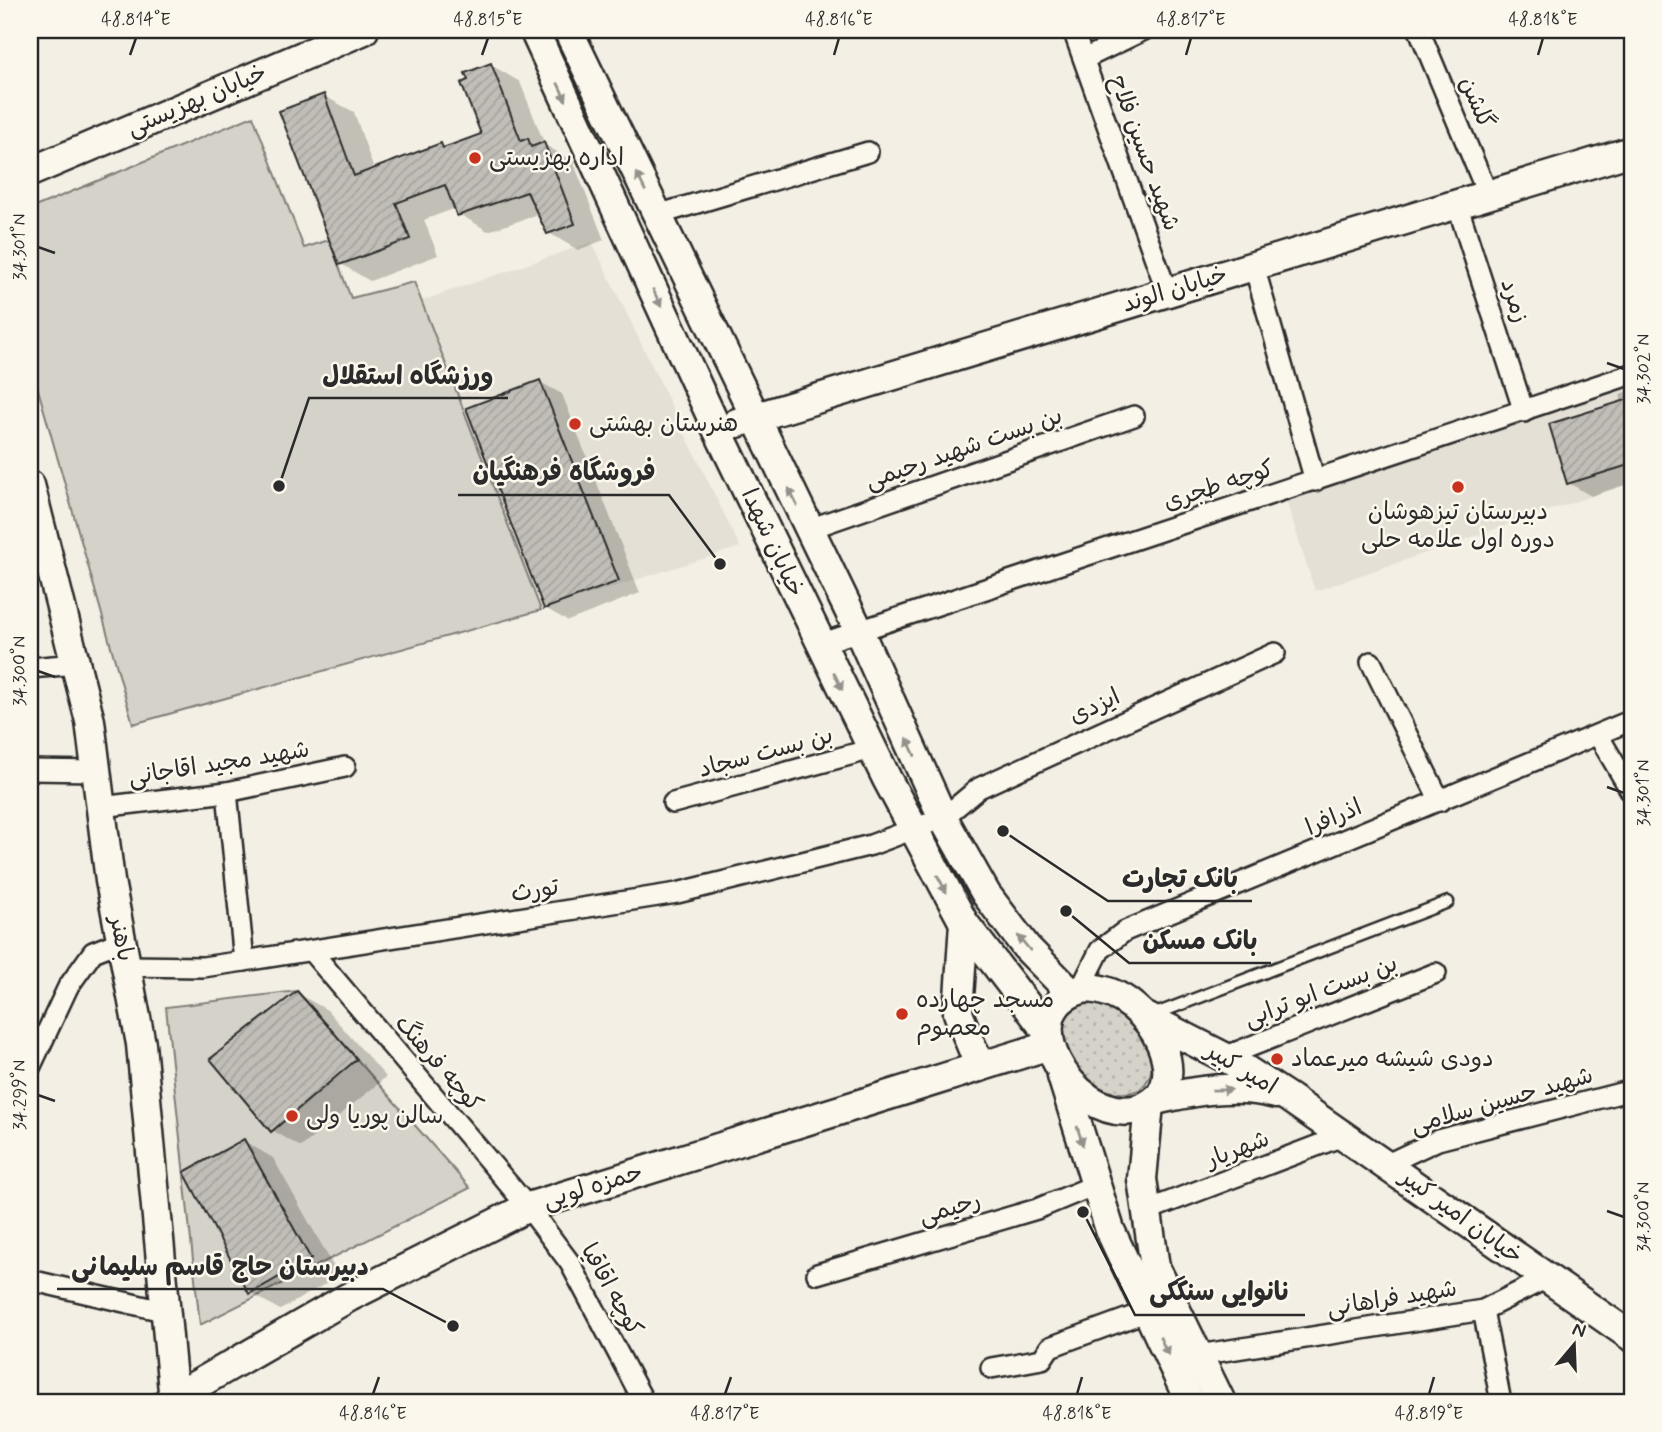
<svg xmlns="http://www.w3.org/2000/svg" width="1662" height="1432" font-family="Mynerve,'Playpen Sans Arabic',sans-serif">
<style>
.built{fill:#e4e0d6}
.grass{fill:url(#grass-dots);stroke:#807e7a;stroke-width:2}
.pitch{fill:#d5d2c9;stroke:#807e7a;stroke-width:2}
.shadow{fill:#0003}
.building{fill:url(#building-hatch);stroke:#2b2b2b;stroke-width:2}
.lines{fill:none;stroke-linecap:round;stroke-linejoin:round}
.lane-casing{stroke:#2b2b2b;stroke-width:15}
.street-casing{stroke:#2b2b2b;stroke-width:24}
.secondary-casing{stroke:#2b2b2b;stroke-width:33}
.lane{stroke:#fbf7ec;stroke-width:10}
.street{stroke:#fbf7ec;stroke-width:19}
.secondary{stroke:#fbf7ec;stroke-width:28}
.oneway{fill:#93918c}
.ticks{fill:none;stroke:#2b2b2b;stroke-width:2.5}
.poi-dot{fill:#c8321e;stroke:#fbf7ec;stroke-width:2.5}
.labels{text-anchor:middle;dominant-baseline:central;stroke-width:5;stroke-linejoin:round;paint-order:stroke}
.street-label{font-size:24px;fill:#2b2b2b;stroke:#fbf7ec}
.poi-label{font-size:24px;fill:#2b2b2b;stroke:#fbf7ec;text-anchor:start}
.leader{fill:none;stroke:#2b2b2b;stroke-width:2.5}
.callout-dot{fill:#2b2b2b;stroke:#fbf7ec;stroke-width:2.5}
.callout-label{font-size:26px;text-anchor:middle;font-weight:bold;fill:#2b2b2b;stroke:#fbf7ec;stroke-width:5;stroke-linejoin:round;paint-order:stroke}
.neatline{fill:none;stroke:#2b2b2b;stroke-width:2.5}
.ticks-label{font-size:18px;text-anchor:middle;fill:#2b2b2b}
</style>
<defs>
<pattern id="grass-dots" width="8" height="8" patternUnits="userSpaceOnUse" patternTransform="scale(1.75)"><rect width="8" height="8" fill="#d5d2c9"/><path d="M2 2h.1M6 6h.1" fill="none" stroke="#b7b4ad" stroke-width="1.8" stroke-linecap="round"/></pattern>
<pattern id="building-hatch" width="6" height="6" patternUnits="userSpaceOnUse" patternTransform="scale(1.75)"><rect width="6" height="6" fill="#c0beb6"/><path d="M-1 1l2-2M0 6l6-6M5 7l2-2" fill="none" stroke="#a5a39d"/></pattern>
</defs>
<rect width="100%" height="100%" fill="#f3efe4"/>
<filter id="ink" filterUnits="userSpaceOnUse"><feTurbulence type="fractalNoise" baseFrequency=".0143" numOctaves="2"/><feDisplacementMap in="SourceGraphic" scale="14" xChannelSelector="R" yChannelSelector="G"/><feConvolveMatrix kernelMatrix="1 2 1 2 8 2 1 2 1" color-interpolation-filters="sRGB"/></filter>
<g filter="url(#ink)">
<g class="built">
<path d="M592,242l148,305 -196,62 -123,-308z"/>
<path d="M1632,382v100l-317,109 -32,-100z"/>
</g>
<path class="grass" d="M1085,1003c37,-1 92,56 54,87 -35,15 -80,-25 -77,-62 0,-4 3,-11 4,-15z"/>
<g class="pitch">
<path d="M253,116l51,132 25,-8 22,58 63,-16 127,328 -408,114 -103,-363v-152z"/>
<path d="M297,991l173,197 -270,137 -34,-318z"/>
</g>
<g class="shadow">
<path d="M491,65l29,17 25,63 28,16 31,79 -26,10 -29,-17 -9,-19 -52,17 -29,-17 -3,-6 -32,12 14,35 -68,26 -29,-17 -17,-168 30,16 20,58 67,-25 7,4 35,-14z"/>
<path d="M540,382l22,12 78,199 -72,28 -23,-13z"/>
<path d="M1632,390v93l-41,13 -22,-13 53,-80 -2,-9z"/>
<path d="M297,993l30,17 59,67 -85,70 -29,-17z"/>
<path d="M244,1141l29,17 66,118 -59,34 -29,-17z"/>
</g>
<g class="building">
<path d="M491,63l30,78 7,-3 3,9 13,-5 31,82 -28,10 -20,-42 -70,24 -12,-31 -49,18 14,36 -71,26 -60,-154 45,-17 30,82 87,-33 2,5 38,-14 -20,-51 7,-3 -3,-7z"/>
<path d="M540,380l79,201 -75,28 -78,-201z"/>
<path d="M1632,398v66l-65,20 -18,-60z"/>
<path d="M297,991l60,68 -86,73 -61,-73z"/>
<path d="M244,1139l67,120 -62,35 -65,-122z"/>
</g>
<g class="lines">
<defs>
<path id="lane" d="M1153,1015l295,-113"/>
<g id="street">
<path d="M1073,30l94,262"/>
<path d="M1419,30l69,165"/>
<path d="M1084,59l60,-29"/>
<path d="M1457,204l67,208"/>
<path d="M657,215l211,-63"/>
<path d="M1254,266l61,215"/>
<path d="M809,529l325,-113"/>
<path d="M820,644l812,-270"/>
<path d="M1371,662l69,139"/>
<path d="M30,668l46,-4"/>
<path d="M1598,735l34,58"/>
<path d="M30,770l67,1"/>
<path d="M227,792l17,169"/>
<path d="M673,803l199,-54"/>
<path d="M101,807l126,-15 118,-25"/>
<path d="M312,952l216,255 42,56 74,139"/>
<path d="M126,966l77,1 41,-6 433,-68 194,-48 72,-27 36,-30 296,-135"/>
<path d="M1080,990l20,-40 25,-19 507,-211"/>
<path d="M1224,1057l212,-84"/>
<path d="M30,1068l38,-81 25,-35 28,-11"/>
<path d="M1387,1164l51,-24 194,-50"/>
<path d="M1148,1210l197,-75"/>
<path d="M817,1274l220,-65 58,-24"/>
<path d="M30,1280l137,32"/>
<path d="M1483,1310l18,92"/>
<path d="M1198,1355l285,-45 64,-32"/>
<path d="M991,1368l51,-9 8,-12 98,-36"/>
</g>
<g id="secondary">
<path d="M534,30l183,399 170,350 77,144 85,111"/>
<path d="M568,30l290,599 85,189 43,76 40,53 45,46"/>
<path d="M30,172l334,-142"/>
<path d="M737,423l895,-272"/>
<path d="M30,485l60,236 20,160 31,163 33,358"/>
<path d="M964,923l-6,90 22,54"/>
<path d="M1088,988c68,4 111,106 50,121 -67,17 -134,-106 -50,-121z"/>
<path d="M1146,1017l86,44 57,37 343,239"/>
<path d="M1062,1076l48,154 80,172"/>
<path d="M1155,1100c39,-9 82,-17 121,-6"/>
<path d="M1149,1104l-7,75 13,88 66,135"/>
<path d="M167,1402l182,-105 179,-90 522,-162"/>
</g>
</defs>
<use href="#lane" class="lane-casing"/>
<use href="#street" class="street-casing"/>
<use href="#secondary" class="secondary-casing"/>
<use href="#lane" class="lane"/>
<use href="#street" class="street"/>
<use href="#secondary" class="secondary"/>
</g>
<defs><path id="oneway-solid" d="M-6-.8H1V-3.2L6.5 0L1 3.2V.8H-6Z" transform="scale(1.75)"/></defs>
<g class="oneway">
<use href="#oneway-solid" transform="translate(562 92) rotate(65)"/>
<use href="#oneway-solid" transform="translate(641 182) rotate(-116)"/>
<use href="#oneway-solid" transform="translate(657 298) rotate(65)"/>
<use href="#oneway-solid" transform="translate(793 497) rotate(-116)"/>
<use href="#oneway-solid" transform="translate(838 681) rotate(64)"/>
<use href="#oneway-solid" transform="translate(911 747) rotate(-114)"/>
<use href="#oneway-solid" transform="translate(942 884) rotate(62)"/>
<use href="#oneway-solid" transform="translate(1024 943) rotate(-130)"/>
<use href="#oneway-solid" transform="translate(1222 1090) rotate(-1)"/>
<use href="#oneway-solid" transform="translate(1080 1136) rotate(73)"/>
<use href="#oneway-solid" transform="translate(1164 1346) rotate(65)"/>
</g>
</g>
<path class="ticks" d="M130,55l6,-17M482,55l6,-17M834,55l5,-17M1186,55l5,-17M1538,55l5,-17M38,247l17,6M1607,363l17,6M38,671l17,6M1607,787l17,6M38,1095l17,6M1607,1211l17,6M373,1394l6,-17M725,1394l6,-17M1077,1394l5,-17M1429,1394l5,-17"/>
<g class="poi-dot">
<circle cx="475" cy="158" r="7"/>
<circle cx="575" cy="424" r="7"/>
<circle cx="1458" cy="487" r="7"/>
<circle cx="902" cy="1014" r="7"/>
<circle cx="1277" cy="1059" r="7"/>
<circle cx="292" cy="1116" r="7"/>
</g>
<g class="labels">
<g class="street-label">
<text transform="translate(197 101) rotate(-23)">خیابان بهزیستی</text>
<text transform="translate(1476 103) rotate(67)">گلشن</text>
<text transform="translate(1144 153) rotate(70)">شهید حسین فلاح</text>
<text transform="translate(1175 290) rotate(-17)">خیابان الوند</text>
<text transform="translate(1514 301) rotate(72)">زمرد</text>
<text transform="translate(964 449) rotate(-19)">بن بست شهید رحیمی</text>
<text transform="translate(1219 486) rotate(-18)">کوچه طجری</text>
<text transform="translate(772 543) rotate(65)">خیابان شهدا</text>
<text transform="translate(1095 707) rotate(-25)">ایزدی</text>
<text transform="translate(766 753) rotate(-15)">بن بست سجاد</text>
<text transform="translate(219 764) rotate(-9)">شهید مجید اقاجانی</text>
<text transform="translate(1334 818) rotate(-23)">اذرافرا</text>
<text transform="translate(535 891) rotate(-9)">تورث</text>
<text transform="translate(121 939) rotate(79)">باهنر</text>
<text transform="translate(1321 992) rotate(-21)">بن بست ابو ترابی</text>
<text transform="translate(438 1064) rotate(49)">کوچه فرهنگ</text>
<text transform="translate(1241 1069) rotate(31)">امیر کبیر</text>
<text transform="translate(1502 1101) rotate(-16)">شهید حسین سلامی</text>
<text transform="translate(1238 1150) rotate(-21)">شهریار</text>
<text transform="translate(593 1187) rotate(-17)">حمزه لویی</text>
<text transform="translate(950 1209) rotate(-16)">رحیمی</text>
<text transform="translate(1461 1217) rotate(36)">خیابان امیر کبیر</text>
<text transform="translate(611 1290) rotate(61)">کوچه اقاقیا</text>
<text transform="translate(1392 1299) rotate(-9)">شهید فراهانی</text>
</g>
<g class="poi-label">
<text x="489" y="158">اداره بهزیستی</text>
<text x="589" y="424">هنرستان بهشتی</text>
<text x="1458" y="512" text-anchor="middle">دبیرستان تیزهوشان<tspan x="1458" dy="28">دوره اول علامه حلی</tspan></text>
<text x="916" y="1000">مسجد چهارده<tspan x="916" dy="28">معصوم</tspan></text>
<text x="1291" y="1059">دودی شیشه میرعماد</text>
<text x="306" y="1116">سالن پوریا ولی</text>
</g>
</g>
<path class="leader" d="M279 486L309 398H508M720 564L669 495H458M1003 831L1108 901H1252M1066 911L1129 963H1271M453 1326L383 1289H57M1083 1212L1135 1315H1305"/>
<g class="callout-dot">
<circle cx="279" cy="486" r="7"/>
<circle cx="720" cy="564" r="7"/>
<circle cx="1003" cy="831" r="7"/>
<circle cx="1066" cy="911" r="7"/>
<circle cx="453" cy="1326" r="7"/>
<circle cx="1083" cy="1212" r="7"/>
</g>
<g class="callout-label">
<text x="408" y="384">ورزشگاه استقلال</text>
<text x="564" y="480">فروشگاه فرهنگیان</text>
<text x="1180" y="887">بانک تجارت</text>
<text x="1200" y="949">بانک مسکن</text>
<text x="220" y="1275">دبیرستان حاج قاسم سلیمانی</text>
<text x="1220" y="1300">نانوایی سنگکی</text>
</g>
<rect width="1662" height="1432" fill="none" stroke="#fbf7ec" stroke-width="77"/>
<g transform="translate(1574 1345) rotate(19)" stroke="#fbf7ec" stroke-width="5" paint-order="stroke">
<path d="M0-5L12 26L0 18L-12 26Z" fill="#2b2b2b"/>
<text y="-10" font-size="19" font-weight="bold" text-anchor="middle" fill="#2b2b2b">N</text>
</g>
<rect x="38" y="38" width="1586" height="1356" class="neatline"/>
<g class="ticks-label">
<text x="136" y="25">48.814°E</text>
<text x="488" y="25">48.815°E</text>
<text x="839" y="25">48.816°E</text>
<text x="1191" y="25">48.817°E</text>
<text x="1543" y="25">48.818°E</text>
<text transform="translate(19 247) rotate(-90)" y="6">34.301°N</text>
<text transform="translate(1643 369) rotate(-90)" y="6">34.302°N</text>
<text transform="translate(19 671) rotate(-90)" y="6">34.300°N</text>
<text transform="translate(1643 793) rotate(-90)" y="6">34.301°N</text>
<text transform="translate(19 1095) rotate(-90)" y="6">34.299°N</text>
<text transform="translate(1643 1217) rotate(-90)" y="6">34.300°N</text>
<text x="373" y="1419">48.816°E</text>
<text x="725" y="1419">48.817°E</text>
<text x="1077" y="1419">48.818°E</text>
<text x="1429" y="1419">48.819°E</text>
</g>
</svg>
